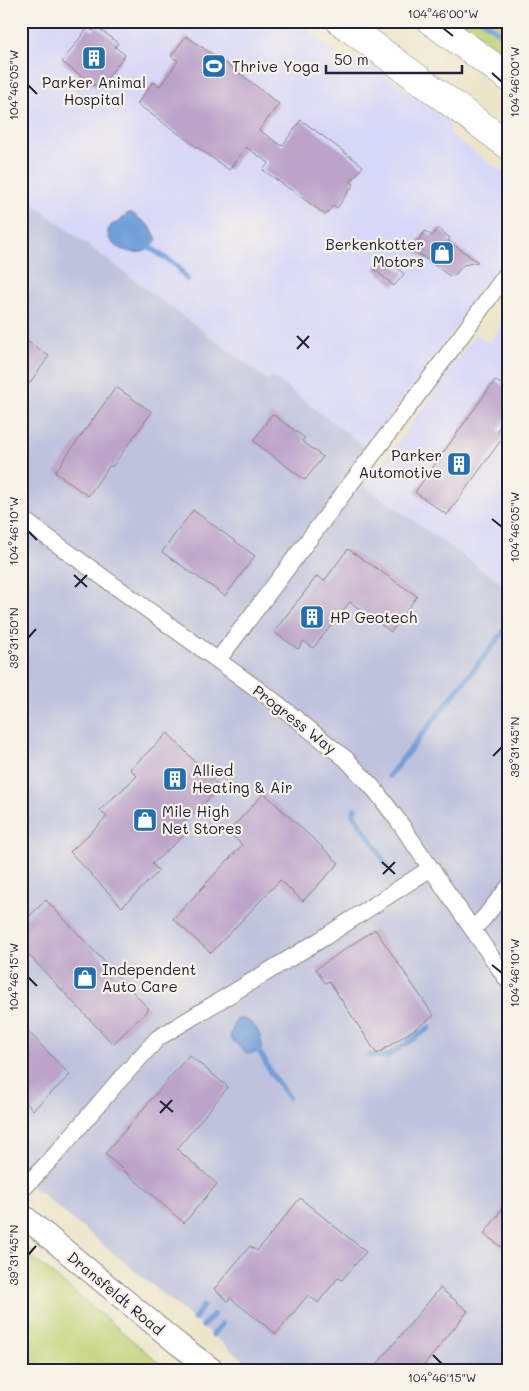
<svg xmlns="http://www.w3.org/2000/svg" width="529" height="1391" font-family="Mali,sans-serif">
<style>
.built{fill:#d7d7f8}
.industrial{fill:#bfc2dd}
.green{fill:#c0d275;stroke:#717a58}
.water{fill:#709fd9;stroke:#49608a}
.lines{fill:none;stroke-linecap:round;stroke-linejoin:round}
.stream{stroke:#709fd9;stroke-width:5.5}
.building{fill:#bba3c9}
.street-casing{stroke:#888482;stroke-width:18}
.secondary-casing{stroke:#888482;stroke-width:24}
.highway-casing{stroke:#888482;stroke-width:29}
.street{stroke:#fff;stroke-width:16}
.secondary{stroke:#fff;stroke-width:22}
.highway{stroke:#fff;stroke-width:28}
.ticks{fill:none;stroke:#22223b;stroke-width:2}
.labels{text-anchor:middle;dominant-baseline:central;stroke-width:4.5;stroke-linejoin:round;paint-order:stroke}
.poi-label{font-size:15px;fill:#22223b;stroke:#f7f3e8;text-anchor:start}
.street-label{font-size:15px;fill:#22223b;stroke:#f7f3e8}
.neatline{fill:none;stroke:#22223b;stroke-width:2}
.ticks-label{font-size:12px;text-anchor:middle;fill:#22223b}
</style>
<rect width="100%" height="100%" fill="#f7f3e8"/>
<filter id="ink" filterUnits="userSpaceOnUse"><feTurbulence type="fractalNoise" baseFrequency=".02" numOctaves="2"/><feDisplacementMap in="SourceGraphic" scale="10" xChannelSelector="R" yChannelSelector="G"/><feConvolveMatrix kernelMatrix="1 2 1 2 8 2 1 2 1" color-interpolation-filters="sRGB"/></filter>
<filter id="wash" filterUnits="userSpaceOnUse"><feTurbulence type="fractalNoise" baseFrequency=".0096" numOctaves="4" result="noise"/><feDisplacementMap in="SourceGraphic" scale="20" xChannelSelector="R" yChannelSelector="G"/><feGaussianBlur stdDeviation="1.12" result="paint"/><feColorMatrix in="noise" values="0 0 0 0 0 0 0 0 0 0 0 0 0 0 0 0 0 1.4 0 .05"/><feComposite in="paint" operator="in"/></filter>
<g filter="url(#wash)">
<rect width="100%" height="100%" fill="#ede5c8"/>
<g class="built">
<path d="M21,21h288l2,13 39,28 11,-2 12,6 77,56v12l58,42 -1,83 -141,189 -94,-71 -3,3 -248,-185z"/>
<path d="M508,318v270l-142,-101 110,-153 13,9z"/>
</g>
<path class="industrial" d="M21,195l247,185 4,-4 94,72v39l142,101v782h-253l-234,-193z"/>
<g class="green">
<path d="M460,21h48v35z"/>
<path d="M21,1244l13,9 -1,5 135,112h-147z"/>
</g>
<g class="water">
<path d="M128,213h4l19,15 6,11c-3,5 -8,11 -15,13 -12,2 -34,-4 -34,-20 0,-2 2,-5 3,-7l8,-3z"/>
<path d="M237,1019c16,-2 25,16 25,29l-5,4 -10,2 -17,-16 3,-12z"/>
</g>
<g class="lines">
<g class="stream">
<path d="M483,21l25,18"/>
<path d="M145,244l32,22 10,13"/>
<path d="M389,776l119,-150"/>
<path d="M355,809l-2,5 22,31 12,22"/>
<path d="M254,1044l10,15 6,13 18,25"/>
<path d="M370,1055l16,2 43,-29"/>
<path d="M194,1319l9,-13"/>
<path d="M203,1326l10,-11"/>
<path d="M213,1335l9,-11"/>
</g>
</g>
<g id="blocks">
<g class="building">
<path d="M96,26l22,17 -3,4 10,8 -26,34 -37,-27 26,-35 5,4z"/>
<path d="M186,36l56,39 37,29 -20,26 23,16 19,-26 62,46 -12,16 3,2 -17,24 -4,-3 -7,10 -63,-45 6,-7 -23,-16 -17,23 -92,-66 16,-22 7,4 18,-25 -7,-5z"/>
<path d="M438,228l12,10 -2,3 30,21 -15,3 -9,11 -1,-1 -2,2 -39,-28 13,-18 7,5z"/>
<path d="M384,257l20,17 -10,12 -20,-17z"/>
<path d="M21,337l28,19 -28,39z"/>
<path d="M495,380l13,9v25l-11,17 7,5 -57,79 -32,-23z"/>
<path d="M116,387l36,25 -40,55 -2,-2 -22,31 -33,-24z"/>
<path d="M272,414l33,24 -3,3 21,16 -18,23 -52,-39z"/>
<path d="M193,510l62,46 -30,40 -63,-44z"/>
<path d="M348,549l69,47 -26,36 -41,-30 -37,46 -9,-7 -6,8 -24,-17 43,-56 7,5z"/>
<path d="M168,733l52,55 -37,35 7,7 -38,34 7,7 -37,36 -52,-55 37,-35 -7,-7 37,-34 -7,-7z"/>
<path d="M264,793l75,70 -36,38 -23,-21 -69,73 -38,-34 69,-74 -14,-13z"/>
<path d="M46,900l103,109 -36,35 -92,-97v-23z"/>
<path d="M375,929l59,87 -57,38 -48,-73 -4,2 -9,-14z"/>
<path d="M21,1024l49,51 -37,35 -12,-13z"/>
<path d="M189,1055l39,32 -51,62 40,35 -33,39 -79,-69z"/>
<path d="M300,1198l66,54 -24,28 -4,-2 -20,25 -10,-8 -32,39 -46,-36 -2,3 -14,-12 36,-43 7,5z"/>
<path d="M508,1201v51l-24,-18z"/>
<path d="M440,1288l28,23 -48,59h-48z"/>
</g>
</g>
</g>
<g filter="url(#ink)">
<use href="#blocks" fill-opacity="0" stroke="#888482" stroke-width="1"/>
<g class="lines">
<defs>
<g id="street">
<path d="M21,518l253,183 72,58 29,31 22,29 111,162"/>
<path d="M218,660l216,-287 74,-101"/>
<path d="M473,929l10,-10 25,-31"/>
<path d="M21,1191l35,-37 59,-69 43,-47 162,-98 111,-72"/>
</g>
<path id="secondary" d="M21,1214l157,130 35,26"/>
<g id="highway">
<path d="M340,21l168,124"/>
<path d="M431,21l77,56"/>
</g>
</defs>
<use href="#street" class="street-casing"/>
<use href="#secondary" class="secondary-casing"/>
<use href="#highway" class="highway-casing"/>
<use href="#street" class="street"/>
<use href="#secondary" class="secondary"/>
<use href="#highway" class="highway"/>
</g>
</g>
<path class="ticks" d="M443,28l10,8M492,73l10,9M28,85l9,9M297,336l12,12M297,349l12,-13M492,519l10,8M28,531l9,9M74,575l13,12M75,587l12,-12M28,638l8,-9M493,756l9,-9M382,862l13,12M383,874l12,-12M492,965l10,8M28,977l9,9M160,1101l13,11M160,1113l12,-13M28,1255l8,-9M433,1355l9,9"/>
<defs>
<symbol id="building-square" viewBox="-11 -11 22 22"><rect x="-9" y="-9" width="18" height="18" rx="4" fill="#1f6fb2" stroke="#f7f3e8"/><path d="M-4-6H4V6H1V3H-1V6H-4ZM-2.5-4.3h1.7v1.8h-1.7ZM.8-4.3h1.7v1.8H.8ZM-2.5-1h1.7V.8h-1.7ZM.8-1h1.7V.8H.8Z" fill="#fff"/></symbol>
<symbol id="stadium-square" viewBox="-11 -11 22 22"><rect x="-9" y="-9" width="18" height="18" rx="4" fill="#1f6fb2" stroke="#f7f3e8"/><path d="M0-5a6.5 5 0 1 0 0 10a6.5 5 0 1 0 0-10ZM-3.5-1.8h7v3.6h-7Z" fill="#fff"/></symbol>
<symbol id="shop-square" viewBox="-11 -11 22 22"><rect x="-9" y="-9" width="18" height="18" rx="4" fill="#1f6fb2" stroke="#f7f3e8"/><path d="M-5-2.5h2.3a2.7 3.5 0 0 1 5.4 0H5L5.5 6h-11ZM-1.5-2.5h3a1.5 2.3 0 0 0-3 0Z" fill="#fff"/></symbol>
</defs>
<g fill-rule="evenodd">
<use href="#building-square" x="80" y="44" width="28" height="28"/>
<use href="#stadium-square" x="200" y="52" width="28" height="28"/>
<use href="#shop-square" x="428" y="239" width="28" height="28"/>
<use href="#building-square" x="445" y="450" width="28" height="28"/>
<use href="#building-square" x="298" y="603" width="28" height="28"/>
<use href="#building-square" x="161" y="765" width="28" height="28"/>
<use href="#shop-square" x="131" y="806" width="28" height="28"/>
<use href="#shop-square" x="71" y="964" width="28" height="28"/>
</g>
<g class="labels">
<g class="poi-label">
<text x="232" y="66">Thrive Yoga</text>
<text x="94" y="82" text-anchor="middle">Parker Animal<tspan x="94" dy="17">Hospital</tspan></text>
<text x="424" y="244" text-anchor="end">Berkenkotter<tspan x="424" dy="17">Motors</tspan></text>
<text x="442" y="455" text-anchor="end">Parker<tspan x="442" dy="17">Automotive</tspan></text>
<text x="330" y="617">HP Geotech</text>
<text x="192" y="770">Allied<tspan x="192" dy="17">Heating &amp; Air</tspan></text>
<text x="162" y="811">Mile High<tspan x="162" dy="17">Net Stores</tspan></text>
<text x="102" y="969">Independent<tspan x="102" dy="17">Auto Care</tspan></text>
</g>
<g class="street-label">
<text transform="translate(295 719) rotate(38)">Progress Way</text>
<text transform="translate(116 1293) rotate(40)">Dransfeldt Road</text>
</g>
</g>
<rect width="529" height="1391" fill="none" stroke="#f7f3e8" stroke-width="55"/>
<path d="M326 65v8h136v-8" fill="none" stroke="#22223b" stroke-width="2.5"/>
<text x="334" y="65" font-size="15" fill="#22223b" stroke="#f7f3e8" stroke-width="4" paint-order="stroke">50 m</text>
<rect x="28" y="28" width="474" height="1336" class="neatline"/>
<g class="ticks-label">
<text x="443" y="18">104°46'00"W</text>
<text transform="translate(515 82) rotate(-90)" y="4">104°46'00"W</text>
<text transform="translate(14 85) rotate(-90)" y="4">104°46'05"W</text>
<text transform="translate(515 527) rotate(-90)" y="4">104°46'05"W</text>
<text transform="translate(14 531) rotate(-90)" y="4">104°46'10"W</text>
<text transform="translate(14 638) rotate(-90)" y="4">39°31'50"N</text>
<text transform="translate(515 747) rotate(-90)" y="4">39°31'45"N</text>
<text transform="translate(515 973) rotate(-90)" y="4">104°46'10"W</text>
<text transform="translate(14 977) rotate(-90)" y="4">104°46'15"W</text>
<text transform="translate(14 1255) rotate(-90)" y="4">39°31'45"N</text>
<text x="442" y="1382">104°46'15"W</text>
</g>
</svg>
